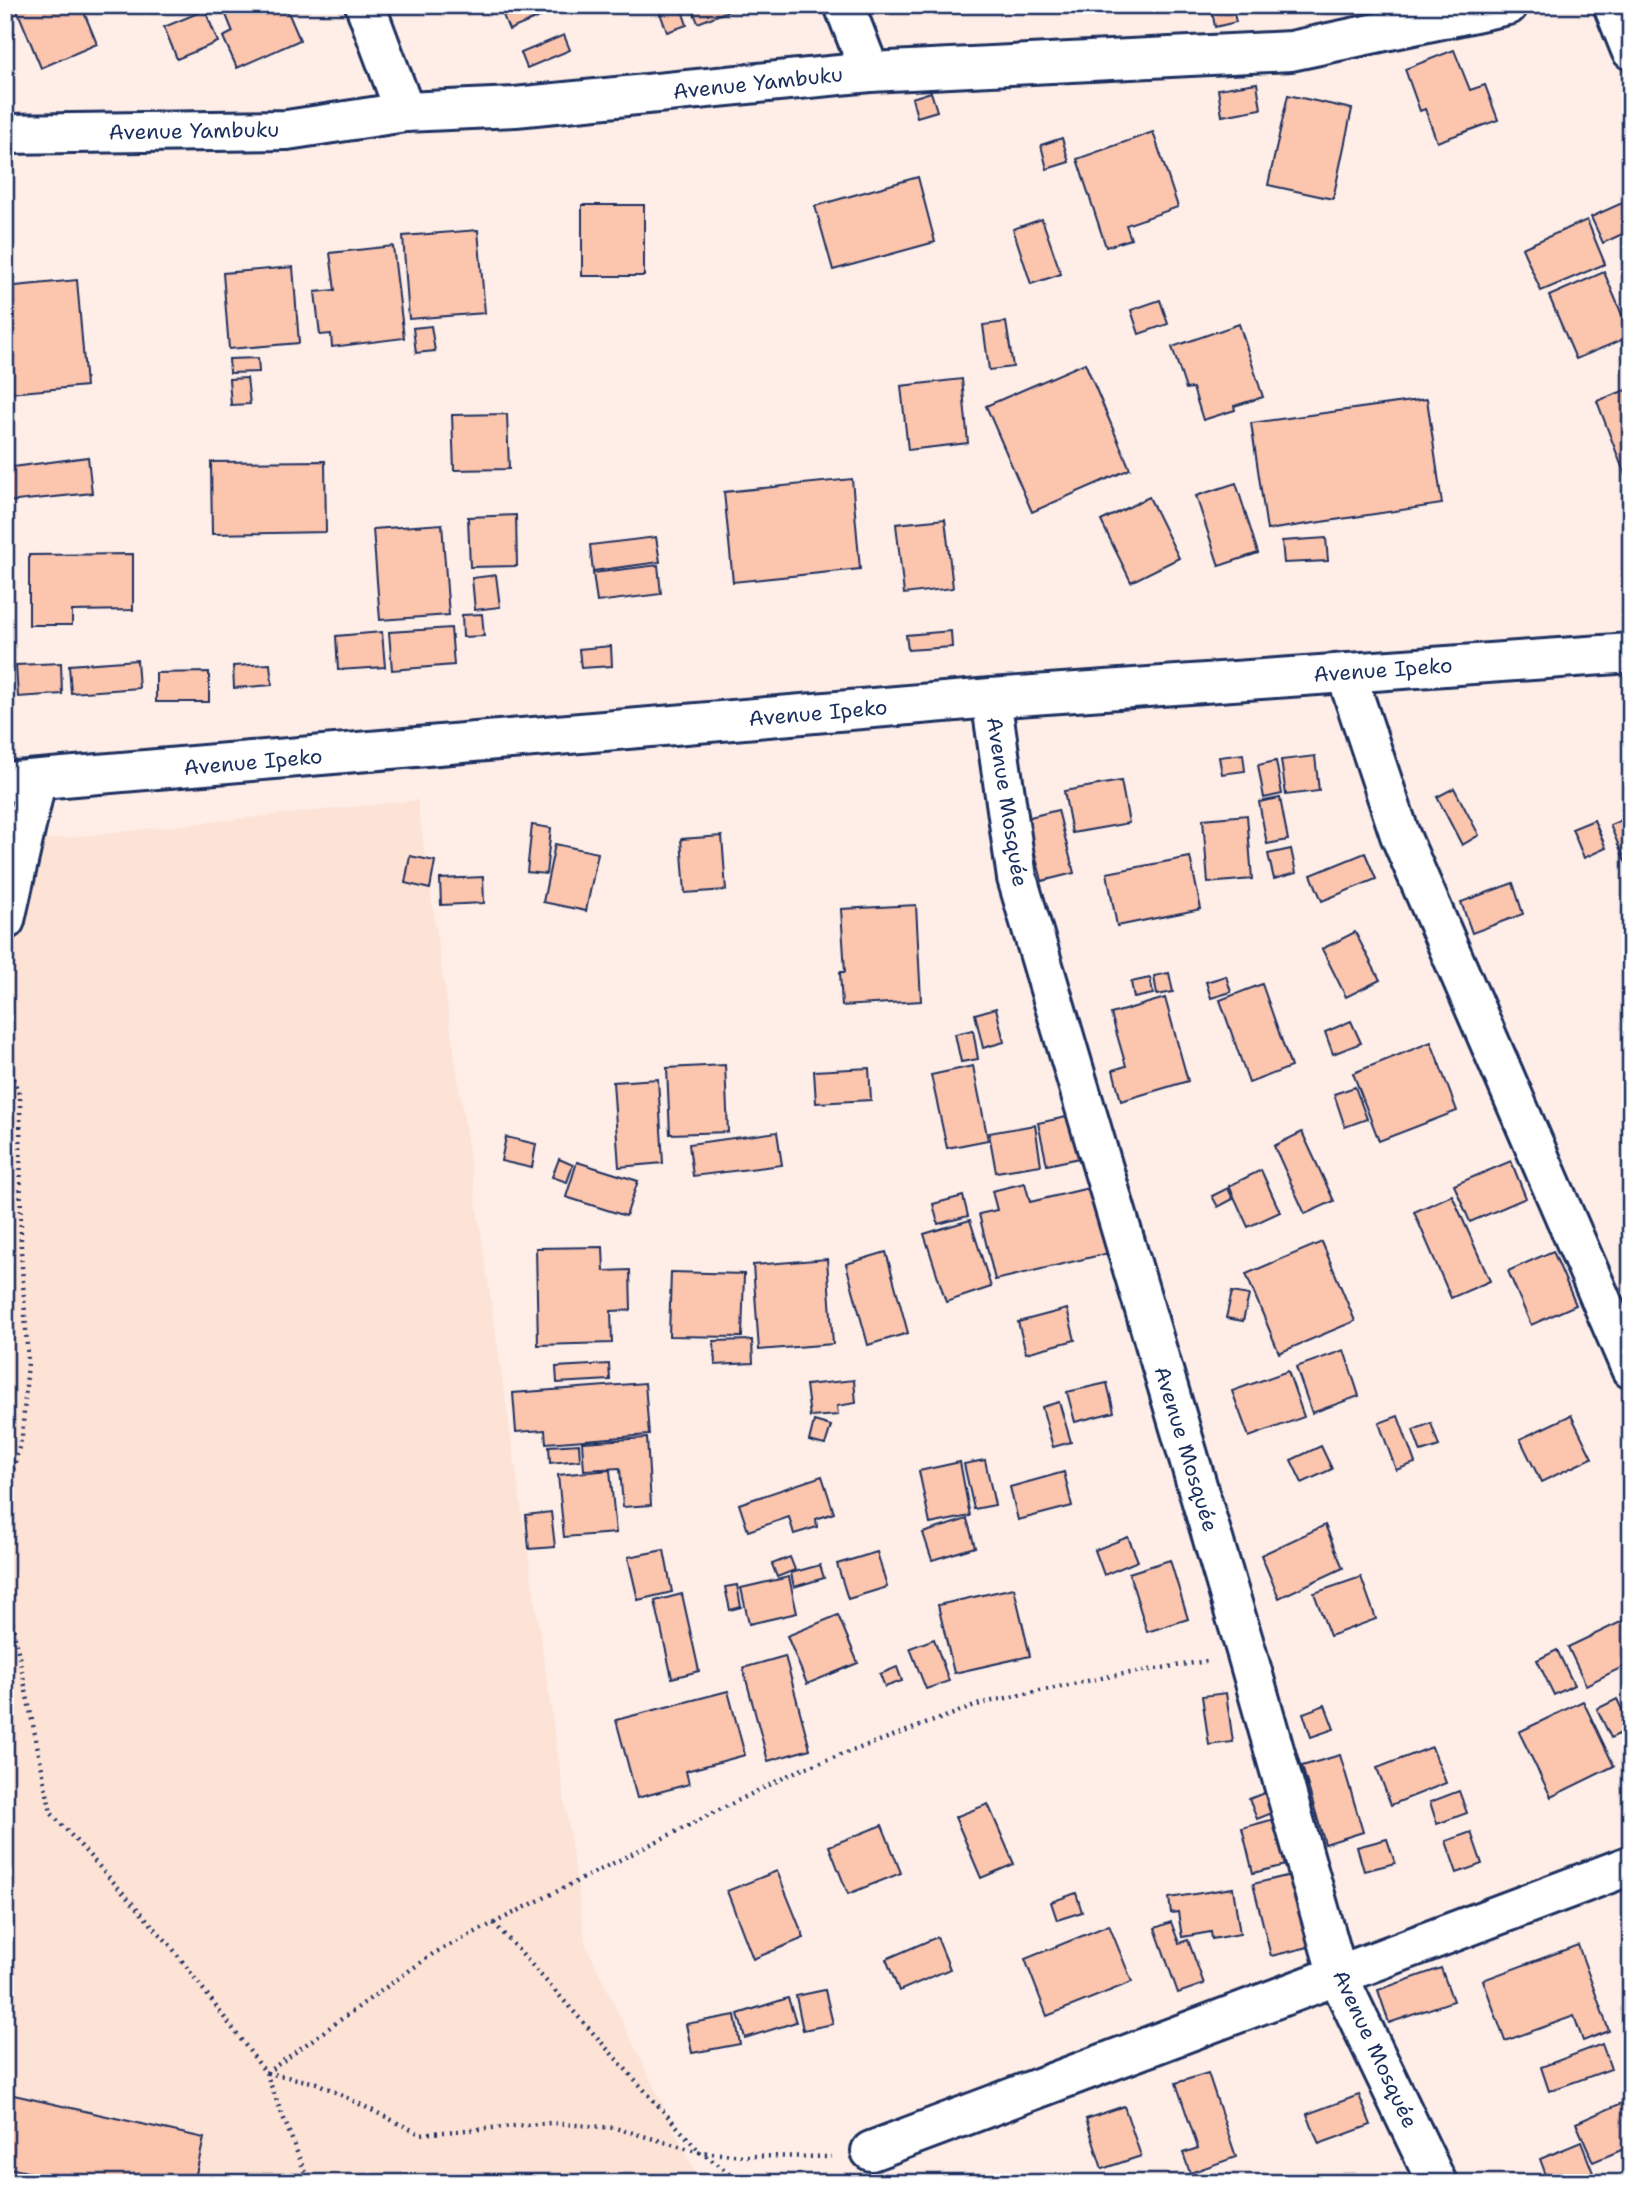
<svg xmlns="http://www.w3.org/2000/svg" width="1636" height="2188" font-family="'Shantell Sans',sans-serif">
<style>
.built{fill:#fde2d6}
.building{fill:#fcc5ae;stroke:#1b2f5e;stroke-width:2}
.lines{fill:none;stroke-linecap:round;stroke-linejoin:round}
.minor-casing{stroke:#1b2f5e;stroke-width:44}
.path{stroke:#1b2f5e;stroke-width:4.5;stroke-dasharray:2 5;stroke-linecap:butt}
.minor{stroke:#fff;stroke-width:38}
.labels{text-anchor:middle;dominant-baseline:central;stroke-width:5;stroke-linejoin:round;paint-order:stroke}
.street-label{font-size:21px;fill:#1b2f5e;stroke:#fff}
</style>
<rect width="100%" height="100%" fill="#feeee7"/>
<filter id="ink" filterUnits="userSpaceOnUse"><feTurbulence type="fractalNoise" baseFrequency=".0143" numOctaves="2"/><feDisplacementMap in="SourceGraphic" scale="14" xChannelSelector="R" yChannelSelector="G"/><feConvolveMatrix kernelMatrix="1 2 1 2 8 2 1 2 1" color-interpolation-filters="sRGB"/></filter>
<g filter="url(#ink)">
<path class="built" d="M417,800l169,1145 114,238h-695v-1339z"/>
<g class="building">
<path d="M15,5h66l16,39 -56,24z"/>
<path d="M222,5h63l15,35 -63,28 -14,-31 10,-5z"/>
<path d="M499,5h69l-59,25z"/>
<path d="M657,5h23l7,20 -20,7z"/>
<path d="M691,5h52l-45,18z"/>
<path d="M934,5h23l-2,7z"/>
<path d="M1232,5l4,17 -21,5 -4,-21z"/>
<path d="M205,10l13,32 -41,17 -13,-32z"/>
<path d="M564,35l6,15 -43,18 -6,-15z"/>
<path d="M1454,50l16,40 15,-5 13,35 -61,22 -12,-33 -5,2 -15,-42z"/>
<path d="M1257,83l4,26 -39,7 -4,-27z"/>
<path d="M931,92l6,19 -20,6 -5,-19z"/>
<path d="M1288,95l64,14 -19,90 -65,-14z"/>
<path d="M1153,132l25,75 -52,18 5,14 -25,8 -29,-88z"/>
<path d="M1062,138l7,24 -22,7 -6,-24z"/>
<path d="M918,177l17,65 -102,28 -18,-64z"/>
<path d="M1631,199v31l-28,13 -12,-26z"/>
<rect x="582" y="205" width="62" height="71"/>
<path d="M1042,219l19,55 -30,10 -18,-55z"/>
<path d="M1587,220l18,44 -64,27 -19,-43z"/>
<path d="M478,230l7,83 -76,6 -6,-83z"/>
<path d="M393,246l11,92 -72,9 -1,-13 -11,1 -5,-43 20,-2 -5,-37z"/>
<path d="M293,267l6,76 -70,6 -6,-76z"/>
<path d="M1604,272l27,64 -55,23 -27,-63z"/>
<path d="M77,280l9,106 -76,7 -5,-54v-52z"/>
<path d="M1160,300l8,24 -29,10 -8,-24z"/>
<path d="M1006,322l7,45 -24,3 -6,-45z"/>
<path d="M1239,324l24,73 -29,9 1,4 -32,10 -10,-32 -7,1 -14,-42z"/>
<path d="M431,326l4,25 -19,2 -3,-25z"/>
<path d="M258,358l1,14 -29,1 -1,-14z"/>
<path d="M1085,363l45,106 -98,43 -46,-106z"/>
<path d="M247,378l3,26 -19,1 -2,-26z"/>
<path d="M962,379l6,64 -60,7 -7,-64z"/>
<path d="M1631,388v103l-34,-90z"/>
<path d="M1427,399l15,105 -175,26 -16,-107z"/>
<path d="M507,414l2,55 -55,1 -2,-55z"/>
<path d="M88,457l4,36 -85,9 -2,-34z"/>
<path d="M325,461l1,71 -114,2 -1,-72z"/>
<path d="M852,479l8,90 -127,13 -9,-90z"/>
<path d="M1236,483l22,70 -39,13 -23,-70z"/>
<path d="M1149,497l30,61 -48,24 -30,-61z"/>
<path d="M516,515l1,51 -47,1 -2,-50z"/>
<path d="M945,519l8,69 -49,6 -8,-70z"/>
<path d="M442,524l7,91 -69,5 -7,-91z"/>
<path d="M656,537l4,25 -67,9 -3,-26z"/>
<path d="M1326,538l2,23 -44,2 -2,-22z"/>
<path d="M133,554v56l-61,1v14h-43v-70z"/>
<path d="M658,565l3,29 -64,8 -4,-29z"/>
<path d="M496,575l4,32 -25,3 -3,-32z"/>
<path d="M482,614l2,22 -21,1 -1,-22z"/>
<path d="M451,628l3,37 -62,5 -3,-38z"/>
<path d="M951,631l1,16 -44,3 -2,-15z"/>
<path d="M382,632l3,35 -47,3 -2,-34z"/>
<path d="M611,646l1,20 -31,2 -2,-19z"/>
<path d="M137,660l2,28 -68,5 -2,-28z"/>
<path d="M61,663l1,31 -44,3 -2,-32z"/>
<path d="M270,664l2,21 -38,3 -1,-22z"/>
<path d="M209,672v30h-53v-29z"/>
<path d="M1243,754l2,17 -23,3 -3,-17z"/>
<path d="M1315,756l4,35 -33,4 -5,-35z"/>
<path d="M1276,761l6,33 -18,4 -6,-33z"/>
<path d="M1121,781l8,42 -57,10 -8,-42z"/>
<path d="M1454,788l25,47 -17,10 -25,-48z"/>
<path d="M1280,798l8,42 -21,4 -8,-42z"/>
<path d="M1058,810l16,63 -32,8 -16,-63z"/>
<path d="M1247,815l5,64 -44,4 -5,-64z"/>
<path d="M1631,816v59l-21,-50z"/>
<path d="M1594,820l12,28 -22,10 -12,-29z"/>
<path d="M532,825l19,3 -5,46 -19,-2z"/>
<path d="M722,836l4,54 -41,3 -4,-54z"/>
<path d="M555,844l43,9 -12,58 -43,-9z"/>
<path d="M1291,849l5,24 -22,6 -6,-25z"/>
<path d="M1365,853l11,26 -54,22 -11,-26z"/>
<path d="M410,856l25,5 -5,28 -25,-6z"/>
<path d="M1190,857l11,52 -84,17 -10,-53z"/>
<path d="M483,877l1,26 -43,2 -1,-26z"/>
<path d="M1513,883l10,31 -51,19 -11,-31z"/>
<path d="M916,905l5,96 -79,5 -2,-34h5l-4,-63z"/>
<path d="M1355,932l25,48 -34,17 -24,-48z"/>
<path d="M1169,973l4,19 -16,3 -3,-19z"/>
<path d="M1226,976l5,16 -20,6 -5,-16z"/>
<path d="M1150,978l3,16 -19,4 -3,-16z"/>
<path d="M1262,984l29,83 -42,16 -29,-83z"/>
<path d="M1165,998l23,83 -67,20 -8,-31 13,-4 -15,-52z"/>
<path d="M996,1008l8,34 -21,6 -8,-34z"/>
<path d="M1351,1021l10,22 -28,11 -8,-22z"/>
<path d="M973,1030l5,29 -17,3 -6,-28z"/>
<path d="M1431,1042l26,69 -78,30 -26,-68z"/>
<path d="M725,1065l3,67 -58,2 -3,-66z"/>
<path d="M973,1066l15,74 -41,8 -16,-73z"/>
<path d="M869,1068l2,32 -55,3 -2,-32z"/>
<path d="M658,1079l5,84 -44,4 -6,-85z"/>
<path d="M1355,1087l12,32 -22,8 -11,-33z"/>
<path d="M1076,1115l8,42 -37,8 -9,-42z"/>
<path d="M1035,1125l6,40 -45,7 -7,-39z"/>
<path d="M777,1132l5,33 -89,11 -4,-32z"/>
<path d="M1302,1132l32,69 -29,13 -31,-68z"/>
<path d="M506,1137l30,7 -4,24 -31,-7z"/>
<path d="M559,1159l14,6 -6,17 -15,-5z"/>
<path d="M1511,1161l15,37 -56,24 -16,-37z"/>
<path d="M577,1162l61,19 -12,35 -60,-19z"/>
<path d="M1261,1170l19,42 -32,15 -19,-41z"/>
<path d="M1025,1183l5,19 63,-15 16,66 -114,27 -16,-66 18,-4 -5,-19z"/>
<path d="M1228,1188l5,11 -15,8 -6,-11z"/>
<path d="M1452,1195l38,86 -39,17 -37,-86z"/>
<path d="M963,1196l5,20 -30,8 -5,-20z"/>
<path d="M970,1220l21,67 -45,15 -22,-68z"/>
<path d="M1322,1242l33,79 -76,32 -33,-79z"/>
<path d="M603,1247l1,24 26,-1 1,40 -20,1 1,32 -74,2 -2,-97z"/>
<path d="M1553,1251l23,54 -45,20 -23,-54z"/>
<path d="M886,1252l22,81 -40,12 -22,-81z"/>
<path d="M827,1259l6,85 -74,6 -6,-85z"/>
<path d="M671,1272l73,2 -2,63 -73,-1z"/>
<path d="M1232,1292l17,3 -6,26 -17,-3z"/>
<path d="M1067,1309l8,31 -49,13 -8,-31z"/>
<path d="M752,1340l1,23 -38,2 -1,-24z"/>
<path d="M1344,1350l15,46 -47,17 -16,-46z"/>
<path d="M609,1364l1,16 -53,3 -1,-16z"/>
<path d="M1288,1371l16,46 -55,20 -17,-46z"/>
<path d="M854,1380l2,23 -19,3 1,9 -28,2 -4,-32z"/>
<path d="M645,1383l4,52 -103,8 -1,-13 -29,2 -3,-39z"/>
<path d="M1107,1383l7,29 -39,10 -8,-30z"/>
<path d="M1059,1402l12,40 -18,5 -11,-40z"/>
<path d="M1571,1415l21,43 -51,24 -21,-43z"/>
<path d="M1398,1416l17,47 -19,7 -17,-47z"/>
<path d="M814,1421l17,5 -6,19 -16,-4z"/>
<path d="M1431,1423l8,23 -18,6 -8,-22z"/>
<path d="M647,1438l4,67 -28,2 -3,-39 -36,2 -2,-28z"/>
<path d="M579,1444l1,16 -30,3 -1,-17z"/>
<path d="M1321,1446l11,23 -30,14 -11,-23z"/>
<path d="M985,1460l10,45 -21,4 -10,-45z"/>
<path d="M960,1462l10,54 -40,8 -11,-53z"/>
<path d="M610,1470l6,63 -52,4 -6,-62z"/>
<path d="M1064,1472l8,34 -54,14 -8,-33z"/>
<path d="M822,1476l12,37 -18,6 1,8 -23,7 -5,-17 -41,14 -9,-27z"/>
<path d="M551,1512l4,35 -26,2 -3,-34z"/>
<path d="M967,1519l8,28 -43,13 -9,-27z"/>
<path d="M1325,1525l18,43 -64,30 -18,-43z"/>
<path d="M1128,1537l10,24 -34,14 -9,-25z"/>
<path d="M664,1550l8,42 -34,8 -10,-43z"/>
<path d="M877,1552l10,35 -39,12 -11,-35z"/>
<path d="M790,1557l5,13 -18,7 -5,-13z"/>
<path d="M1170,1560l18,59 -41,13 -18,-59z"/>
<path d="M820,1565l4,13 -30,9 -3,-14z"/>
<path d="M789,1577l8,36 -48,11 -8,-36z"/>
<path d="M1361,1577l15,42 -46,17 -16,-43z"/>
<path d="M737,1585l4,22 -11,3 -5,-23z"/>
<path d="M1014,1588l16,68 -76,17 -16,-68z"/>
<path d="M682,1594l17,77 -27,7 -17,-77z"/>
<path d="M838,1615l20,48 -51,21 -20,-48z"/>
<path d="M1631,1617v46l-45,22 -18,-38z"/>
<path d="M934,1639l15,42 -23,8 -16,-41z"/>
<path d="M1557,1650l17,35 -20,10 -17,-35z"/>
<path d="M785,1656l25,93 -42,12 -25,-93z"/>
<path d="M897,1667l5,14 -17,6 -5,-13z"/>
<path d="M728,1691l17,64 -59,16 3,13 -52,14 -21,-78z"/>
<path d="M1226,1693l7,49 -24,3 -7,-49z"/>
<path d="M1617,1699l14,29 -20,10 -14,-29z"/>
<path d="M1583,1701l31,65 -63,31 -32,-65z"/>
<path d="M1325,1705l9,24 -23,8 -8,-24z"/>
<path d="M1432,1747l14,36 -55,22 -14,-37z"/>
<path d="M1340,1755l23,77 -38,12 -23,-78z"/>
<path d="M1269,1791l8,20 -20,8 -8,-20z"/>
<path d="M1459,1791l8,22 -30,11 -7,-22z"/>
<path d="M988,1804l26,60 -33,14 -26,-61z"/>
<path d="M1278,1818l12,46 -37,9 -11,-45z"/>
<path d="M882,1825l19,48 -53,21 -19,-48z"/>
<path d="M1471,1832l11,32 -25,9 -11,-32z"/>
<path d="M1387,1839l8,24 -31,8 -7,-24z"/>
<path d="M777,1871l27,67 -51,21 -26,-68z"/>
<path d="M1299,1873l18,72 -46,11 -18,-72z"/>
<path d="M1233,1888l7,46 -28,5 -1,-7 -29,5 -4,-25 -7,1 -2,-15z"/>
<path d="M1076,1893l6,19 -25,8 -6,-18z"/>
<path d="M1171,1922l8,21 9,-3 16,44 -26,9 -23,-65z"/>
<path d="M1109,1925l23,57 -85,34 -22,-57z"/>
<path d="M937,1937l13,32 -51,22 -13,-32z"/>
<path d="M1578,1945l31,86 -26,10 -9,-25 -69,25 -22,-61z"/>
<path d="M1441,1968l12,33 -64,22 -11,-33z"/>
<path d="M825,1990l8,34 -30,6 -7,-34z"/>
<path d="M788,1998l8,24 -51,16 -7,-24z"/>
<path d="M735,2015l5,29 -48,9 -6,-29z"/>
<path d="M1602,2044l9,25 -62,22 -8,-24z"/>
<path d="M1208,2073l28,84 -46,16 -7,-20 15,-5 -22,-65z"/>
<path d="M5,2093l199,45 -10,45h-119l-70,-16z"/>
<path d="M1359,2095l12,30 -52,19 -12,-30z"/>
<path d="M1631,2099v47l-38,16 -17,-39z"/>
<path d="M1124,2106l17,50 -39,13 -16,-50z"/>
<path d="M1581,2142l16,41h-48l-9,-24z"/>
</g>
<g class="lines">
<defs>
<g id="minor">
<path d="M365,5l40,107"/>
<path d="M844,5l26,67"/>
<path d="M1613,5l18,45"/>
<path d="M5,134l282,-4 118,-18 110,-5 355,-35 421,-21 217,-46"/>
<path d="M1346,673l54,162 231,534"/>
<path d="M991,698l26,180 230,776 91,322 99,207"/>
<path d="M5,782l986,-84 640,-45"/>
<path d="M5,920l31,-139"/>
<path d="M871,2151l760,-286"/>
</g>
</defs>
<use href="#minor" class="minor-casing"/>
<g class="path">
<path d="M5,1059l15,37 1,154 7,112 -6,74 -17,64"/>
<path d="M5,1588l46,225 119,132 96,128 43,110"/>
<path d="M494,1923l206,229 27,19 11,12"/>
<path d="M266,2073l168,-120 363,-182 186,-68 128,-27 96,-15"/>
<path d="M267,2073l50,10 103,51 130,-11 65,5 85,24 44,4 88,1"/>
</g>
<use href="#minor" class="minor"/>
</g>
</g>
<g class="labels">
<g class="street-label">
<text transform="translate(758 83) rotate(-6)">Avenue Yambuku</text>
<text transform="translate(194 131) rotate(-1)">Avenue Yambuku</text>
<text transform="translate(1383 670) rotate(-4)">Avenue Ipeko</text>
<text transform="translate(818 713) rotate(-5)">Avenue Ipeko</text>
<text transform="translate(253 762) rotate(-5)">Avenue Ipeko</text>
<text transform="translate(1007 802) rotate(81)">Avenue Mosquée</text>
<text transform="translate(1186 1449) rotate(73)">Avenue Mosquée</text>
<text transform="translate(1375 2049) rotate(65)">Avenue Mosquée</text>
</g>
</g>
<rect width="1636" height="2188" fill="none" stroke="#fff" stroke-width="28"/>
<rect x="14" y="14" width="1608" height="2160" fill="none" stroke="#1b2f5e" stroke-width="2.5" filter="url(#ink)"/>
</svg>
